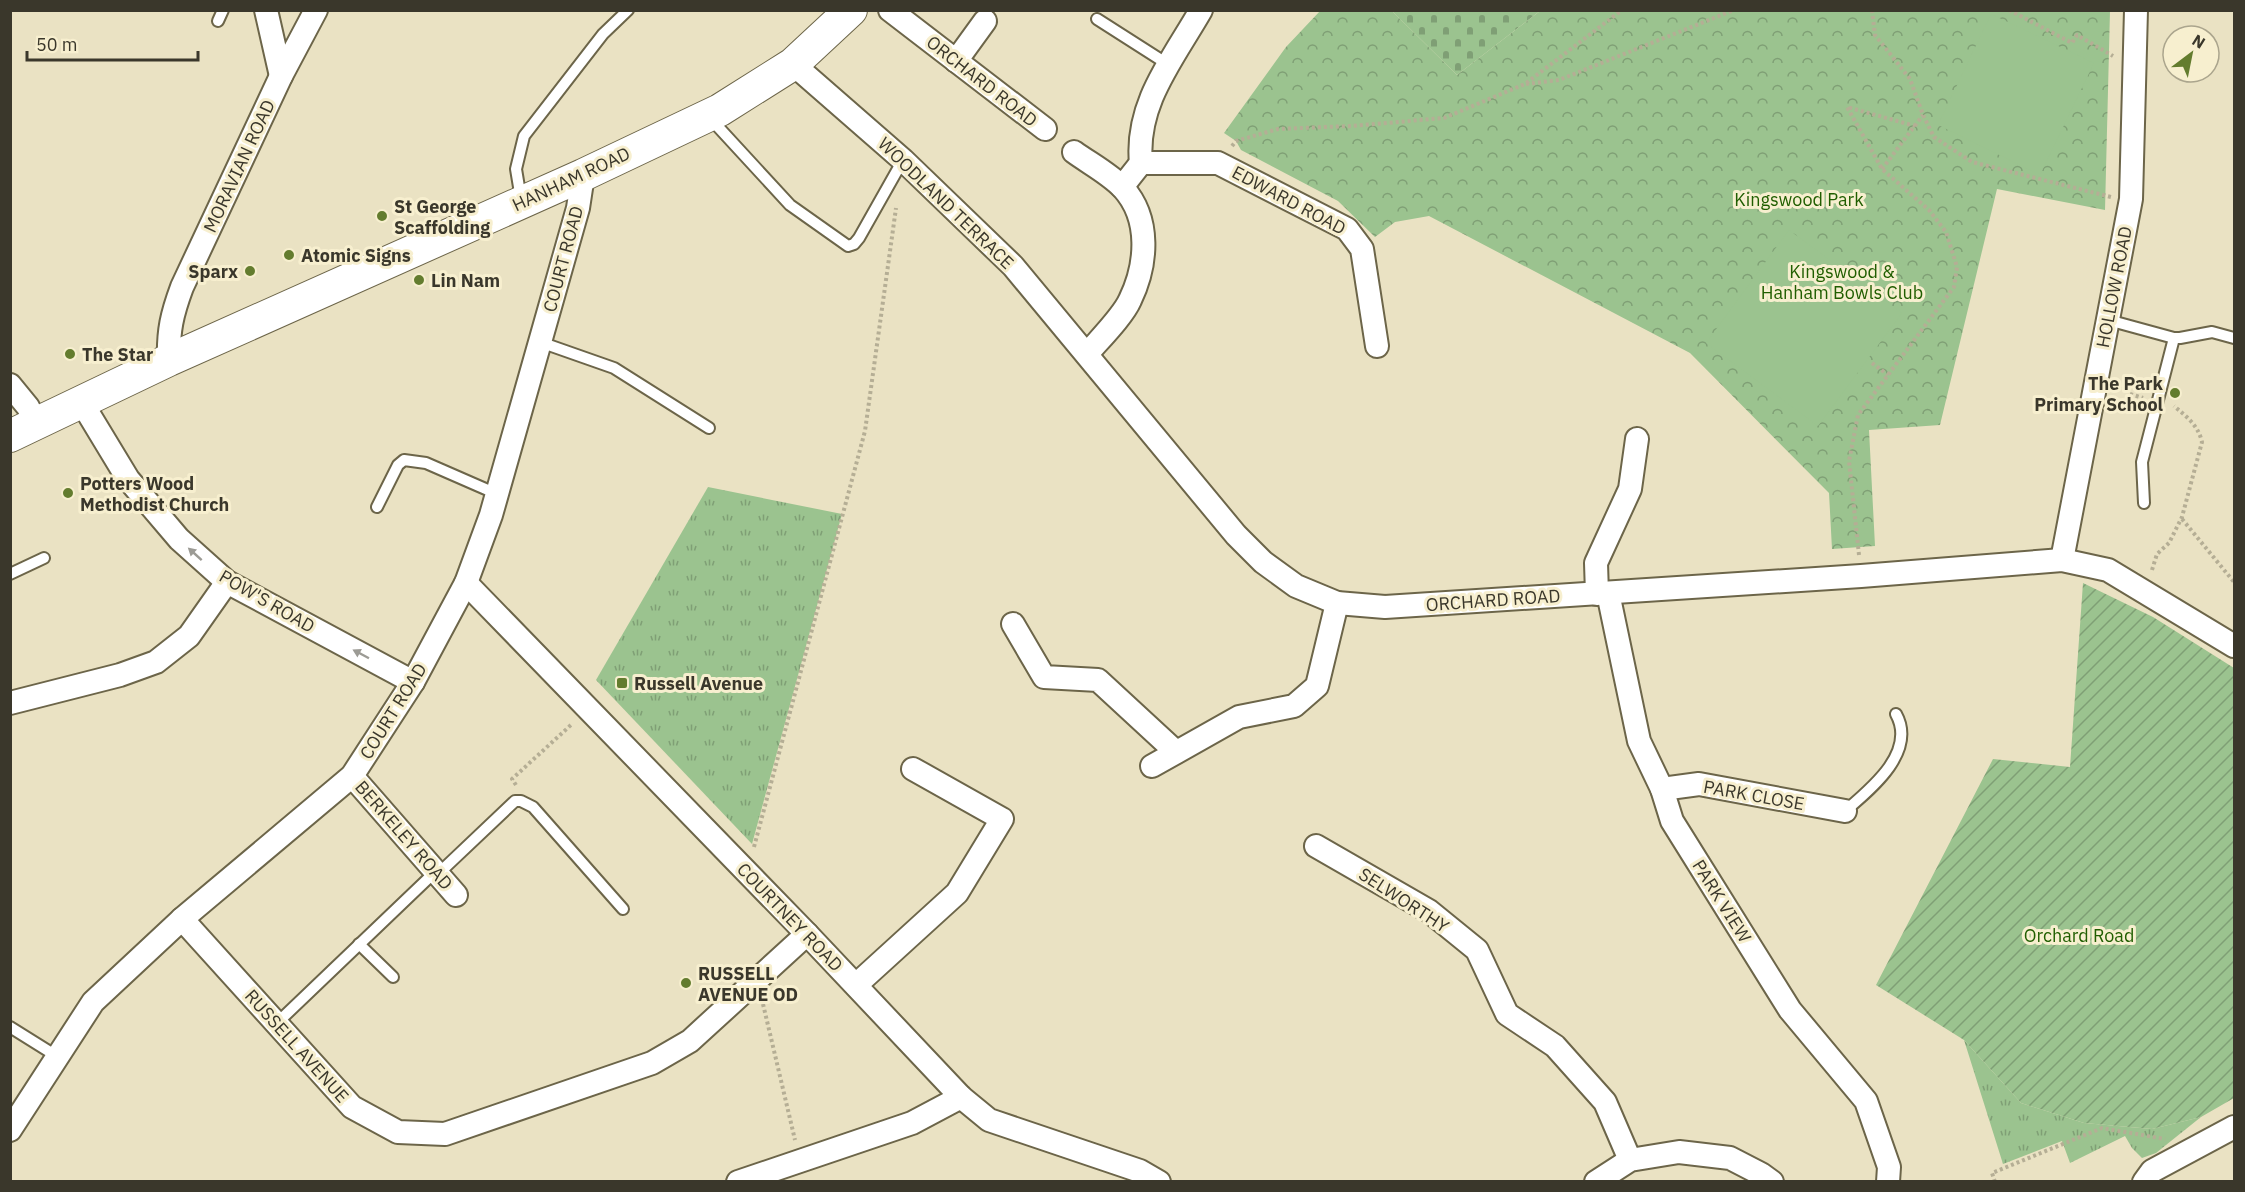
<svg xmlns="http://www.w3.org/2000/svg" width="2245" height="1192" font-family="'IBM Plex Sans',sans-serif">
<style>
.grass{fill:url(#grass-tufts)}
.cemetery{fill:url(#cemetery-stones)}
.park{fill:url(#park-crowns)}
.garden{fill:url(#garden-furrows)}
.pitch{fill:#9bc38f}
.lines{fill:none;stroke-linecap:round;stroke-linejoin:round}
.service-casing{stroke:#6c6549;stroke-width:14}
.minor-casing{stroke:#6c6549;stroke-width:26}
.secondary-casing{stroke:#6c6549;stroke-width:34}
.path{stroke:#b5ae95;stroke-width:4;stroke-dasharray:3 3;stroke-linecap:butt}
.service{stroke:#fff;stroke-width:10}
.minor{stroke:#fff;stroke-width:22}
.secondary{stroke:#fff;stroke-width:32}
.oneway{fill:#9c9b95}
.poi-dot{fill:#637c2e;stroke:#f7efcf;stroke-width:2}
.labels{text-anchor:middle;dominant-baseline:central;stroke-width:6;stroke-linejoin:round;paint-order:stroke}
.street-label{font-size:18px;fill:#3a372b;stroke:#f7efcf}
.park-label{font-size:18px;fill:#205e00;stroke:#f7efcf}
.poi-label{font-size:18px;font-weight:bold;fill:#3a372b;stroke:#f7efcf;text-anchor:start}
</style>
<defs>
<pattern id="grass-tufts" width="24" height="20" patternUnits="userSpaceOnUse" patternTransform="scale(1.5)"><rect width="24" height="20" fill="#9bc38f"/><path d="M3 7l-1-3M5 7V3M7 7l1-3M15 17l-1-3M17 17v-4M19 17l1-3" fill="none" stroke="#7f9f75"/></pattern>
<pattern id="cemetery-stones" width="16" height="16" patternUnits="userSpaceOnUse" patternTransform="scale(1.5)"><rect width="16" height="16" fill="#9bc38f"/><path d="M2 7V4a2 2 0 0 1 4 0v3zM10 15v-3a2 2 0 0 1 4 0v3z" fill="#7f9f75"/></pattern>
<pattern id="park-crowns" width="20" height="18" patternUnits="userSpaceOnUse" patternTransform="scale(1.5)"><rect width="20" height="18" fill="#9bc38f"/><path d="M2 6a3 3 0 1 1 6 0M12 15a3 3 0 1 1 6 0" fill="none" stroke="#7f9f75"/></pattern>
<pattern id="garden-furrows" width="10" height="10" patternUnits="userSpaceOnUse" patternTransform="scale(1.5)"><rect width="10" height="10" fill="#9bc38f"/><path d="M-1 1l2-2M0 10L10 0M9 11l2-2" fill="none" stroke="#7f9f75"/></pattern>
</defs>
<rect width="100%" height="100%" fill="#eae2c3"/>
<g class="grass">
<path d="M708,487l134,27 -90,330 -156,-164z"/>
<path d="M1964,1040l57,63 63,20 68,6 49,-12 -45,36 -14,5 -10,-10 -7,-12 -55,27 -8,-22 -59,23z"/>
</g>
<path class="cemetery" d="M1392,11h148l-83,64z"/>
<path class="park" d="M1320,11h72l65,64 83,-64h570l-5,199 -108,-21 -57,236 -71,5 6,116 -43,3 -3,-56 -139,-140 -261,-137 -34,6 -20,15 -37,-36 -97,-51 -5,-9 -12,-8 62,-86z"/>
<path class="garden" d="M2083,583l70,34 81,51v430l-33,19 -49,12 -68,-6 -63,-20 -57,-63 -88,-55 117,-226 77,8z"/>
<g class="pitch">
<path d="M1991,14l103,49 -54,112 -102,-50z"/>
<path d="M1789,230l113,83 -84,113 -112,-83z"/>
</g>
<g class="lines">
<defs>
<g id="service">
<path d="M1097,19l72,46"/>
<path d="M218,21l5,-11"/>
<path d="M709,117l81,88 58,41 6,-2 5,-6 44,-78"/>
<path d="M521,199l-5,-30 8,-33 79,-102 25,-24"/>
<path d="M2108,320l66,18 -32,124 2,41"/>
<path d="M2174,338h6l32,-6 22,6"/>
<path d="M540,342l74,26 95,60"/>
<path d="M377,507l21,-42 6,-5 22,3 71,31"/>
<path d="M10,574l34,-16"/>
<path d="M1845,811c26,-22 72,-59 51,-97"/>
<path d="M438,874l77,-73h6l12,6 90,102"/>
<path d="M359,944l34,33"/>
<path d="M276,1024l160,-153"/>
<path d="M10,1027l48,30"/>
</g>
<g id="minor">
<path d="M266,10l15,66"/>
<path d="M890,10l155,119"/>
<path d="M956,61l29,-40"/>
<path d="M793,64l110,96 110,106 223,269 27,27 33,24 41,17 48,4 476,-31 201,-16 46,10 126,76"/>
<path d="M1074,152c15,11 36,22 49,36 28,31 24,77 7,112 -7,16 -31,40 -43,54"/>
<path d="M1141,163c-6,-59 32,-104 60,-153"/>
<path d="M1122,187l19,-24h77l129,66 15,20 15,97"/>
<path d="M169,360c-1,-29 3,-46 13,-73l99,-211 35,-66"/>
<path d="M10,385l18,22 8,16"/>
<path d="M82,403l46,76 51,60 48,43 186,100"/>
<path d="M2062,560l69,-361 5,-189"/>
<path d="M466,583l341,351 154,163 28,23 151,51 19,11"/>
<path d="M1608,593l31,148 23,48 10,32 118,189 76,91 23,66 -1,15"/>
<path d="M1597,594l-1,-31 34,-74 7,-50"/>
<path d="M1013,624l31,53 54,3 78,72"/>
<path d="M10,703l110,-28 36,-13 33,-26 38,-54"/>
<path d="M1152,766l87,-49 55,-11 23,-20 20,-83"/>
<path d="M352,776l104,119"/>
<path d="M1662,789l37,-5 146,27"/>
<path d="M1316,846l113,65 48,39 30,64 48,32 50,56 25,58"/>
<path d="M182,919l170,188 46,25 47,2 207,-71 38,-22 117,-107"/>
<path d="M856,985l101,-92 45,-74 -89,-50"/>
<path d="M10,1130l83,-128 89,-83 170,-143 61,-94 53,-99 25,-68 87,-307 5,-33"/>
<path d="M738,1182l174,-59 49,-26"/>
<path d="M1596,1182l34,-22 49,-8 51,6 31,16 11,8"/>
<path d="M2144,1182l8,-11 82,-44"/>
</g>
<path id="secondary" d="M10,436l159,-76 414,-185 137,-65 73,-46 58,-54"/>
</defs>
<use href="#service" class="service-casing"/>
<use href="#minor" class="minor-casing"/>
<use href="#secondary" class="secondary-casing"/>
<g class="path">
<path d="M1872,10l3,25 35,44 13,36 11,22 38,25 139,35"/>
<path d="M2009,10l63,33 5,-8 36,21"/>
<path d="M1526,84l33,-4 175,-70"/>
<path d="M1232,146l4,-5 42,-12 73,-3 93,-8 81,-34 97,-74"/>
<path d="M1882,169l41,-54"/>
<path d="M1872,363l16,12"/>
<path d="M2130,394l13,4"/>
<path d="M2182,519l52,63"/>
<path d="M1859,555l-10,-94 9,-46 96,-128 3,-20 -11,-35 -17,-22 -47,-41 -35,-62 68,19"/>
<path d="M2152,570l5,-16 12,-11 13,-26 20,-75c-4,-17 -15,-25 -28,-36"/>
<path d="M516,785l-4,-6 60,-55"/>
<path d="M754,847l111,-416 31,-223"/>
<path d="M763,1004l32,136"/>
<path d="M1995,1182l-3,-9 110,-45 63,11"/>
</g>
<use href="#service" class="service"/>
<use href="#minor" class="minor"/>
<use href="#secondary" class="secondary"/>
</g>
<defs><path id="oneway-solid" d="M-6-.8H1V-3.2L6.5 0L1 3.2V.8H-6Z" transform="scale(1.5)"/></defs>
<g class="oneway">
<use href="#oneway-solid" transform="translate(195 554) rotate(-138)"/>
<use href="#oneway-solid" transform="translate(361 654) rotate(-152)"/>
</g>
<g class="poi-dot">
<circle cx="382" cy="216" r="6"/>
<circle cx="289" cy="255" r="6"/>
<circle cx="250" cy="271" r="6"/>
<circle cx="419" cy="280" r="6"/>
<circle cx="70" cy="354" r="6"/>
<circle cx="2175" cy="393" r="6"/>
<circle cx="68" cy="493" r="6"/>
<rect x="616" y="677" width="12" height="12" rx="3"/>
<circle cx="686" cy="983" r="6"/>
</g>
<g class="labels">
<g class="street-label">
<text transform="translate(982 81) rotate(38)">ORCHARD ROAD</text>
<text transform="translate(239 166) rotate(-65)">MORAVIAN ROAD</text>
<text transform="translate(571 179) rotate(-25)">HANHAM ROAD</text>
<text transform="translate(1289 200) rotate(28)">EDWARD ROAD</text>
<text transform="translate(946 203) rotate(44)">WOODLAND TERRACE</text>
<text transform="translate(563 259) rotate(-75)">COURT ROAD</text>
<text transform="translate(2114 287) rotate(-79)">HOLLOW ROAD</text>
<text transform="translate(1493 600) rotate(-4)">ORCHARD ROAD</text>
<text transform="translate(267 601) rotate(30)">POW'S ROAD</text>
<text transform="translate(393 711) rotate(-58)">COURT ROAD</text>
<text transform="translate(1754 795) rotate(10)">PARK CLOSE</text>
<text transform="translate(404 835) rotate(49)">BERKELEY ROAD</text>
<text transform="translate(1404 900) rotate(33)">SELWORTHY</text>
<text transform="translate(1722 901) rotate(58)">PARK VIEW</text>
<text transform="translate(790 917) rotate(46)">COURTNEY ROAD</text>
<text transform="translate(297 1046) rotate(48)">RUSSELL AVENUE</text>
</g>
<g class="park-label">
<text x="1799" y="199">Kingswood Park</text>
<text x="1842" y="271">Kingswood &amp;<tspan x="1842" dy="21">Hanham Bowls Club</tspan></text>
<text x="2079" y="935">Orchard Road</text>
</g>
<g class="poi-label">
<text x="394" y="206">St George<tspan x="394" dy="21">Scaffolding</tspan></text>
<text x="301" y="255">Atomic Signs</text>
<text x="238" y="271" text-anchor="end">Sparx</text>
<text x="431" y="280">Lin Nam</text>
<text x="82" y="354">The Star</text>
<text x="2163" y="383" text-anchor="end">The Park<tspan x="2163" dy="21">Primary School</tspan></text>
<text x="80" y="483">Potters Wood<tspan x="80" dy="21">Methodist Church</tspan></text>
<text x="634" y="683">Russell Avenue</text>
<text x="698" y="973">RUSSELL<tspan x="698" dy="21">AVENUE OD</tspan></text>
</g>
</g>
<rect width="2245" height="1192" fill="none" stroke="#3a372b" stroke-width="24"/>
<g transform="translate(2191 54) rotate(32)"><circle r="28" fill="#f7efcf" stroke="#aba58d" stroke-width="1.5"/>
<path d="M0-4.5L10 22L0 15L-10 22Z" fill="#637c2e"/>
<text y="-9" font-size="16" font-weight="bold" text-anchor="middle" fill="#3a372b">N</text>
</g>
<path d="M27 51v9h171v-9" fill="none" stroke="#3a372b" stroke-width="3"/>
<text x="36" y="51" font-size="18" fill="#3a372b" stroke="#f7efcf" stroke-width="4.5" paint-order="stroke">50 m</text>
</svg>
